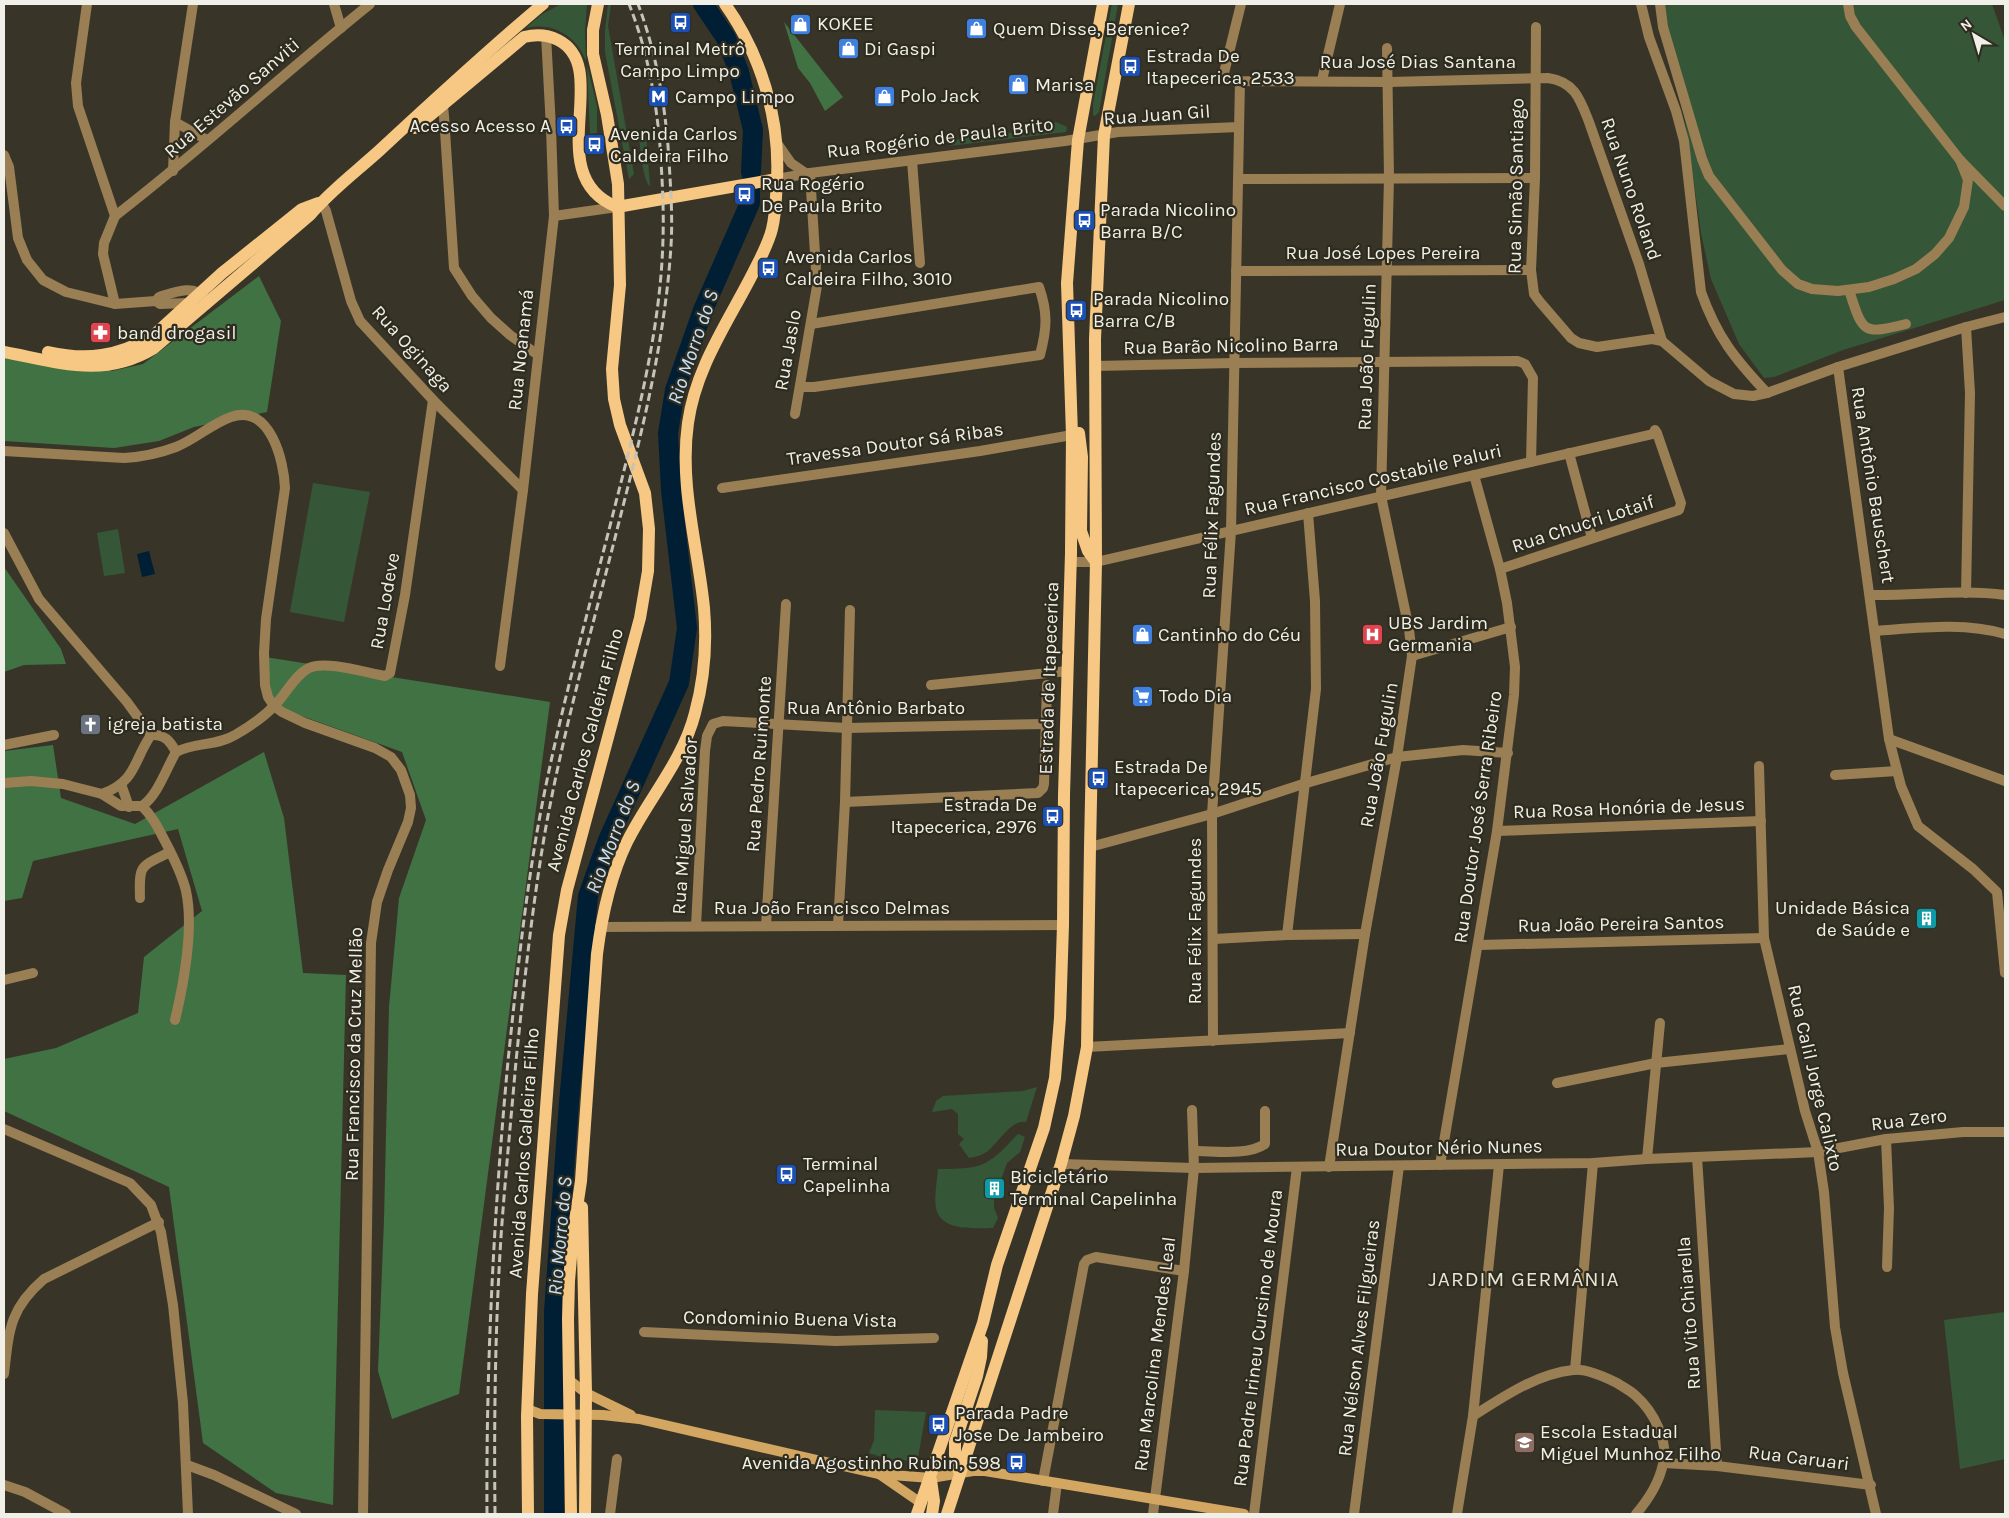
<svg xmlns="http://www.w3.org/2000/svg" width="2009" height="1518" font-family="Karla,sans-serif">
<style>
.green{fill:#365737}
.forest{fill:#417243}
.water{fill:#011f34}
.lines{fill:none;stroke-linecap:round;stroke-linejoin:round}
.river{stroke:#011f34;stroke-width:20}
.minor{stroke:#9a7e54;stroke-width:10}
.secondary{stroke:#d3a662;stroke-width:10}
.primary{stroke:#f6c883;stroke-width:12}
.rail{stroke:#c5c3ba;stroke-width:3;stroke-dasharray:8 4;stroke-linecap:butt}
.labels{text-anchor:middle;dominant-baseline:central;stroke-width:4.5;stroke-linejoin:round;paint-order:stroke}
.poi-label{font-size:19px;fill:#f1f0e8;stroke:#2e2b1f;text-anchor:start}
.street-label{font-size:19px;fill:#f1f0e8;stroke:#2e2b1f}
.water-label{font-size:20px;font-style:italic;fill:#c4e2fc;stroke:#2e2b1f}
.quarter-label{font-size:21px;letter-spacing:1px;fill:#e7e4d3;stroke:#2e2b1f}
</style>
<rect width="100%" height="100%" fill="#383528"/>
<g class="green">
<path d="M561,4h26l-2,26 1,31c-10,-25 -32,-39 -60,-33l15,-13z"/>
<path d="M608,4h3l-3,22 26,148 -5,5 -24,-127v-21z"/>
<path d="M1112,4h6l-19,108 -4,4 -2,-1v-11z"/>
<path d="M1659,4h333l13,37v259l-162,50 -69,27 -10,1 -25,-34 -28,-65 -10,-46 -15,-107z"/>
<path d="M587,65l10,41v27l-7,1z"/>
<path d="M1056,122l11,5 -1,5 -117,14 18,-13h54l19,-3z"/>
<path d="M641,133l5,2 4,51c-7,-4 -10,-40 -11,-50z"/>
<path d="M313,483l57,9 -26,130 -54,-10z"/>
<path d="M118,529l7,44 -21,3 -7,-43z"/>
<path d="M1037,1087l-11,35c-15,-3 -27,20 -38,29 -6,4 -12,6 -19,7l-10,-14 5,-5 -6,-5v-20l-6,-5 -20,3 4,-11 7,-5 80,-5z"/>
<path d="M1018,1134l7,3 -5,15 -13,11 -13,36v9l4,10 -5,10c-18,0 -52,4 -57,-20 -2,-11 1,-27 2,-39 45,0 49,-2 80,-35z"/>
<path d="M2005,1312v147l-45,10 -16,-149z"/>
<path d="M875,1410l51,2 -9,51 -21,-5 -2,3 -25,-8 5,-13z"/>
</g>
<g class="forest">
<path d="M784,22l59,75 -18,14 -15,-28 -12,-15z"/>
<path d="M259,276l22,45 -14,91 -73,15 -35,14 -45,7 -110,-7v-85l108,15 31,-7z"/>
<path d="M4,567l57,82 5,15 -42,1 -20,7z"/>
<path d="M265,657l285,45 -91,692 -67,25 -14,-48 6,-151 5,-213 10,-109 27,-78 -24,-68 -128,-46z"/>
<path d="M53,745l8,53 74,26 129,-72 20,66 19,155 43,2 -13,530 -57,-12 -73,-50 -34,-256 -165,-76v-52l52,-11 82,-35 6,-56 58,-46 -24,-82 -145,32 -11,37 -18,3v-150z"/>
</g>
<path class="water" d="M149,551l6,23 -13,3 -5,-23z"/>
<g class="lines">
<g class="river">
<path d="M703,4l23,34 13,34 14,58 -2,42"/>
<path d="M554,1514v-202l15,-210 19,-206 20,-56 71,-157 8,-55 -16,-138 -3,-57 7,-43 28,-80 47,-107v-18"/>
</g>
<g class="minor">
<path d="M87,4l-11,79 2,23 37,110 -11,27 -1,11 12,50"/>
<path d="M334,4l7,24"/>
<path d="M1241,4l-17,69v2l4,4 12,2 149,1 159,-4c27,4 32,21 41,44l50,142 23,77"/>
<path d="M1641,4l8,33 27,74 8,30 17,151c16,45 34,67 66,101"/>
<path d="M1660,4l3,23 39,132 7,17 73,94 16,14 14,5 26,2 31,-4 25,-8 22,-10 19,-15 14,-16 15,-31 4,-27 -8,-20"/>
<path d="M1848,4l2,12 6,11 104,133 45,46"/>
<path d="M1536,27l-1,151 -4,92 3,24 6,8 31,36 8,5 18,4 55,-8 10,2 47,40 25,13 19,2 14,-3 71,-26 128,-40 39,-10"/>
<path d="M1322,80l18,-76"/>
<path d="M439,100l4,6 1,10 10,152 18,28 19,22 19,17 28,20"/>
<path d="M175,122l32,18"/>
<path d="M777,143l14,20 16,11"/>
<path d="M4,155l5,12 9,71 9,22 16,20 23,12 49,12 41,-3 4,3 28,-1 4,4"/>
<path d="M912,161l8,102"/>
<path d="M173,171l2,-49 18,-118"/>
<path d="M777,179l33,-6 255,-32 53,-9 121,-5"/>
<path d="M1238,179l297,-1"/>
<path d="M321,202l5,9 25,90 9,20 73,79 90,90"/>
<path d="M115,216c87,-67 169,-143 255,-212"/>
<path d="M554,216l63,-9"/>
<path d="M1236,271l295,-1"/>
<path d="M1849,290c14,43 13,45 57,34"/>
<path d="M156,301l3,-4c14,-4 34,-13 45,0"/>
<path d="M1966,327l4,66 -4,200"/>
<path d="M1095,366l139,-3 284,-2 7,3 8,14 -2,84"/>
<path d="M1838,367l51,372 12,47 17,40 55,43 24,23 8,81"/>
<path d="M800,387h14l226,-32c7,-27 8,-42 -1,-68l-228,37"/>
<path d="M795,414l22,-128 -7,-113"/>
<path d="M4,451l120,7c18,-1 36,-5 52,-11 20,-8 35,-23 55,-30 39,-14 53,44 54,71l-19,131 -2,34 1,32 3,12 6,9 8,6 23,11 70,25 16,9 10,13 9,25 1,13 -3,14 -20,48 -11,32 -6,41 -8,571"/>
<path d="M1569,453l23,85"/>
<path d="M722,488l258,-37 92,-16"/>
<path d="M4,533l35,66 88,103 24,33c14,-1 19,6 25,17 19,-10 41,-6 59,-17 14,-8 29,-18 40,-30 11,-11 20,-30 34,-37 16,-8 58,5 76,8l5,-3 15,-78 28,-195"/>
<path d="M1071,562h25l557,-128 2,-4 2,3 24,70 -2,7 -179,59"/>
<path d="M1870,595c45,1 91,-6 135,0"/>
<path d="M1875,631c44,-3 88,-9 130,3"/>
<path d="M1412,656l99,-29"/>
<path d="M500,666l23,-176 31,-274 -3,-88 -5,-93"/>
<path d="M931,685l137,-14"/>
<path d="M1889,739l116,42"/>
<path d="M4,745l50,-10"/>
<path d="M1759,766l5,172 41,173 13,41 6,40 11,135 8,46 33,141"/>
<path d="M1835,775l62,-4"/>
<path d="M4,783l27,-2 32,3 39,10 19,12h21c12,12 17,24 25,39 7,14 15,29 19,46 8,36 -2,92 -11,129"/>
<path d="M121,784l8,23"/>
<path d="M102,794c35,-13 31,-33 49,-59"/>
<path d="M845,802l193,-9 5,-5 1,-4 3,-99"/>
<path d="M142,806c16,-11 24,-37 34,-54"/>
<path d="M1497,831l264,-10"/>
<path d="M1090,847l122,-33 91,-30 94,-27 66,-7 45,3"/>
<path d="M140,898c-1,-34 0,-31 30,-46"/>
<path d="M838,925l7,-123 5,-192"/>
<path d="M696,926l9,-175 2,-15 6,-12 10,-3 124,7 198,-4"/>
<path d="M766,926l20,-322"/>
<path d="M600,927l463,-2"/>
<path d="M1287,935l29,-246 -1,-88 -7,-88"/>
<path d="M1214,939l73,-4 78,-1"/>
<path d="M1479,945l285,-7"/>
<path d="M4,980l29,-7"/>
<path d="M1213,1041l-1,-227 19,-283 9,-450"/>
<path d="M1087,1047l263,-14"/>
<path d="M1557,1083l99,-20 133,-14"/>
<path d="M4,1129l126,54 21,22 10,27 12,73 10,98 5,111"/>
<path d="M1886,1139l3,69 -2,59"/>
<path d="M1194,1151c21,0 53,5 71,-7v-33"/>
<path d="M1697,1157l20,309"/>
<path d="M1647,1159l13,-136"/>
<path d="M1061,1164l133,4 399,-5 54,-4 171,-7 68,-13 77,-7h42"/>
<path d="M1440,1165l57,-334 17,-136 1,-28 -8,-64 -7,-34 -26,-94"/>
<path d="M1329,1167l36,-233 32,-177 15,-101 -3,-27 -28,-133 8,-318 -2,-130"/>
<path d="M644,1332l191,9 99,-3"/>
<path d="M1575,1370l18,-207"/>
<path d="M4,1374c5,-43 5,-65 40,-95l115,-57"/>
<path d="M1473,1416c30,-19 63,-42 100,-46 13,-2 32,7 44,13 6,4 14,8 19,13 17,15 33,45 27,68 -4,19 -15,36 -27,50"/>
<path d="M1664,1463l53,3 154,19"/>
<path d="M187,1465l27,10 82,39"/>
<path d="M1043,1481l41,-217 3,-4 9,-3 88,14"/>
<path d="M4,1485l21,7 41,22"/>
<path d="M610,1514l7,-55"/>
<path d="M1053,1514l4,-31"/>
<path d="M1153,1514l31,-243 10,-103 -2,-58"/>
<path d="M1254,1514l43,-347"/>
<path d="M1354,1514l45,-348"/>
<path d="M1457,1514l16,-98 26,-251"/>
</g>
<g class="secondary">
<path d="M569,1380l17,13 45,22"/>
<path d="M527,1409l13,5 63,1 36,4 239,55 53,4 42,-7h12l259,43"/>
<path d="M879,1474l42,29"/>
</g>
<g class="primary">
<path d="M415,128l109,-91c12,-3 22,-3 34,3 56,28 -19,136 59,167"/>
<path d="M617,207l160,-28"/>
<path d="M4,352c54,10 99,27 150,-4l156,-133c20,-24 47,-44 70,-65 54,-50 107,-99 163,-146"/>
<path d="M48,352c40,9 69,4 104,-15l70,-64 80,-64 16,-6"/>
<path d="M1079,433l3,24 -1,74 7,20 8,11"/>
<path d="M582,1207l4,186 -1,121"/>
<path d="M959,1471l-4,-16v-13l22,-66 4,-19 1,-16"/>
<path d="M931,1480l3,21 -2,13"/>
<path d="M528,1514l-1,-98 5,-122 27,-359 8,-45 73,-272 8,-47 1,-42 -4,-36 -25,-68 -6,-26 -2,-30 8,-84 -2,-101 -11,-69 -14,-61v-24l5,-26"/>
<path d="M571,1514l-3,-195 1,-38 4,-47 8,-53 16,-227c5,-39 13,-77 30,-112 21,-43 56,-81 68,-129 9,-33 12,-70 9,-105 -6,-61 -25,-123 -16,-185 8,-58 43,-105 68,-156 6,-12 13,-25 16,-38 4,-16 4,-33 5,-50 3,-61 -16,-124 -52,-175"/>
<path d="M917,1514l66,-191 14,-58 47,-137 11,-50 5,-60 3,-93 1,-130 7,-242 1,-118 -5,-152 11,-143 25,-136"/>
<path d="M947,1514l114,-350 13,-48 13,-69 3,-200 6,-285 -1,-223 9,-204 25,-131"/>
</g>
<g class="rail">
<path d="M487,1514c-1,-151 7,-302 21,-453 8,-76 16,-153 29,-229 19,-108 50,-215 77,-322 22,-87 47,-181 49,-272 1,-31 -1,-61 -3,-92 -4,-48 -13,-97 -31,-142"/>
<path d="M495,1514c-1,-92 0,-185 6,-277 4,-58 10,-117 15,-176 8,-76 16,-153 29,-229 19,-106 49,-210 75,-314 23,-90 45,-179 51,-272 2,-33 -1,-67 -3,-100 -4,-48 -13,-97 -30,-142"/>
</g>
</g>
<defs>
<symbol id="bus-square" viewBox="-11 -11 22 22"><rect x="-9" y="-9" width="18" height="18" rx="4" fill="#1a4fb4" stroke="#2e2b1f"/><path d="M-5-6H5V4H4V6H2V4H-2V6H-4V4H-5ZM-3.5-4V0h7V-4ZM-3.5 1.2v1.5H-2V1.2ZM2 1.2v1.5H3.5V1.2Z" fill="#fff"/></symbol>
<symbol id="shop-square" viewBox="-11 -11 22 22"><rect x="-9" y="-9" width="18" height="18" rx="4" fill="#3f7fe0" stroke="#2e2b1f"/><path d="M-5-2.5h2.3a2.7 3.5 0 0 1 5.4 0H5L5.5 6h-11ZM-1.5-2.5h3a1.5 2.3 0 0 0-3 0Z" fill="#fff"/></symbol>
<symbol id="metro-square" viewBox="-11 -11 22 22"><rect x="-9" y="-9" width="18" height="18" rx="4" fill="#1a4fb4" stroke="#2e2b1f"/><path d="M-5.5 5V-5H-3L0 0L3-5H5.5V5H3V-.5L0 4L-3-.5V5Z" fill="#fff"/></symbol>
<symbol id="pharmacy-square" viewBox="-11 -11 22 22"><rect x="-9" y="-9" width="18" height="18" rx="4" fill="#e0444e" stroke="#2e2b1f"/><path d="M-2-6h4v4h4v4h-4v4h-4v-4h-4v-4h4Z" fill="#fff"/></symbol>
<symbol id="hospital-square" viewBox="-11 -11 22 22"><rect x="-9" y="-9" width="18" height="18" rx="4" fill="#e0444e" stroke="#2e2b1f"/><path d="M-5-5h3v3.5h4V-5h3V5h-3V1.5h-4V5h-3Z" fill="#fff"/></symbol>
<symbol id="supermarket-square" viewBox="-11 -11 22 22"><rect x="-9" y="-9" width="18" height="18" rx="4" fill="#3f7fe0" stroke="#2e2b1f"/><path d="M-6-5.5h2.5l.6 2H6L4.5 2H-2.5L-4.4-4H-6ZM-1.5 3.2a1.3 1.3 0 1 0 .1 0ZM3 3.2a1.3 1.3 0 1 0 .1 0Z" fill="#fff"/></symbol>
<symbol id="church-square" viewBox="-11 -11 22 22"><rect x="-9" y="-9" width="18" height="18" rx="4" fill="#6b7280" stroke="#2e2b1f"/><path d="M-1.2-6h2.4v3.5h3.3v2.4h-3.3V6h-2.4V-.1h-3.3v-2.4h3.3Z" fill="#fff"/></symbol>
<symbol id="building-square" viewBox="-11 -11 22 22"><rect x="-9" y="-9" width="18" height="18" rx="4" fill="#0f9aa8" stroke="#2e2b1f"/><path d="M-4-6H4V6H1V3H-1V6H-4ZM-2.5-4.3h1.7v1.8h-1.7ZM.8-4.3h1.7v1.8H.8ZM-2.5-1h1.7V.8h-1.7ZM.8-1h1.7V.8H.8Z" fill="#fff"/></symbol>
<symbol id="school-square" viewBox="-11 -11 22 22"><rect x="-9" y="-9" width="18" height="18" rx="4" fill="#8d6e63" stroke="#2e2b1f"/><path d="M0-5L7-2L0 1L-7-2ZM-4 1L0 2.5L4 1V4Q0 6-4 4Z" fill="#fff"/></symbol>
</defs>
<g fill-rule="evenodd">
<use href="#bus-square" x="668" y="10" width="25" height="25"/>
<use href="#shop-square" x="788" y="12" width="25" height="25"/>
<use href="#shop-square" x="964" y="16" width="25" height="25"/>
<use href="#shop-square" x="836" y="36" width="25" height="25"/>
<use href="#bus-square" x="1118" y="54" width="25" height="25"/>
<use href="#shop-square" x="1006" y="72" width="25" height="25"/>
<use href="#shop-square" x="872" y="84" width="25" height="25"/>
<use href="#metro-square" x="646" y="84" width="25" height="25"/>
<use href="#bus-square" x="554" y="114" width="25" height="25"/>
<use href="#bus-square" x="582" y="132" width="25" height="25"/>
<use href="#bus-square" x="732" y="182" width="25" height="25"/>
<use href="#bus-square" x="1072" y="208" width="25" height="25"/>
<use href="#bus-square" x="756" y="256" width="25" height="25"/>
<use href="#bus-square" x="1064" y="298" width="25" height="25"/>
<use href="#pharmacy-square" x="88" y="320" width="25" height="25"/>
<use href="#hospital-square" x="1360" y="622" width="25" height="25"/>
<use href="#shop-square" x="1130" y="622" width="25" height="25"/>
<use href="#supermarket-square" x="1130" y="684" width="25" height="25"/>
<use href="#church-square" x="78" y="712" width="25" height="25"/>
<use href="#bus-square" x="1086" y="766" width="25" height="25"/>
<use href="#bus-square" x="1040" y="804" width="25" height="25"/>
<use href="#building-square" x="1914" y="906" width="25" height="25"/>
<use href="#bus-square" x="774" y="1162" width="25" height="25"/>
<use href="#building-square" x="982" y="1176" width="25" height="25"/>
<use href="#bus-square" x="926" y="1412" width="25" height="25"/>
<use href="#school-square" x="1512" y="1430" width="25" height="25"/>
<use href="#bus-square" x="1004" y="1450" width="25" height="25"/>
</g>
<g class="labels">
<g class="poi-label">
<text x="817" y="24">KOKEE</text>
<text x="993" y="29">Quem Disse, Berenice?</text>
<text x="680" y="49" text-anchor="middle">Terminal Metrô<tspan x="680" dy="22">Campo Limpo</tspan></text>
<text x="864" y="49">Di Gaspi</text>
<text x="1146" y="56">Estrada De<tspan x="1146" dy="22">Itapecerica, 2533</tspan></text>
<text x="1035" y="85">Marisa</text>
<text x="900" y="96">Polo Jack</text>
<text x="675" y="97">Campo Limpo</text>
<text x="551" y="126" text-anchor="end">Acesso Acesso A</text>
<text x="610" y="134">Avenida Carlos<tspan x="610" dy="22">Caldeira Filho</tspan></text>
<text x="761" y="184">Rua Rogério<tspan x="761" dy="22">De Paula Brito</tspan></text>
<text x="1100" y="210">Parada Nicolino<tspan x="1100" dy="22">Barra B/C</tspan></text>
<text x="785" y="257">Avenida Carlos<tspan x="785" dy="22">Caldeira Filho, 3010</tspan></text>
<text x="1093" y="299">Parada Nicolino<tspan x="1093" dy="22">Barra C/B</tspan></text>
<text x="117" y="333">band drogasil</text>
<text x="1388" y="623">UBS Jardim<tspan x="1388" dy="22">Germania</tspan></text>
<text x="1158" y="635">Cantinho do Céu</text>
<text x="1159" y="696">Todo Dia</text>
<text x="107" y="724">igreja batista</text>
<text x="1114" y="767">Estrada De<tspan x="1114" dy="22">Itapecerica, 2945</tspan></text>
<text x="1037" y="805" text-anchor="end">Estrada De<tspan x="1037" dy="22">Itapecerica, 2976</tspan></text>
<text x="1910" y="908" text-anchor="end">Unidade Básica<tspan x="1910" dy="22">de Saúde e</tspan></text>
<text x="803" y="1164">Terminal<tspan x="803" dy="22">Capelinha</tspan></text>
<text x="1010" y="1177">Bicicletário<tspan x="1010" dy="22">Terminal Capelinha</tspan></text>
<text x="955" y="1413">Parada Padre<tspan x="955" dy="22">Jose De Jambeiro</tspan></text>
<text x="1540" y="1432">Escola Estadual<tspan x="1540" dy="22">Miguel Munhoz Filho</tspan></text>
<text x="1001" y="1463" text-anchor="end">Avenida Agostinho Rubin, 598</text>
</g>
<g class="street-label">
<text x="1418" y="62">Rua José Dias Santana</text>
<text transform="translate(232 98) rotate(-41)">Rua Estevão Sanviti</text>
<text transform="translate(1157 115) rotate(-4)">Rua Juan Gil</text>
<text transform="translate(940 138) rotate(-7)">Rua Rogério de Paula Brito</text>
<text transform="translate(1516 186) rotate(-89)">Rua Simão Santiago</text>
<text transform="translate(1631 189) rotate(71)">Rua Nuno Roland</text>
<text x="1383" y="253">Rua José Lopes Pereira</text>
<text transform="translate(1231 346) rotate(-1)">Rua Barão Nicolino Barra</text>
<text transform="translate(412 349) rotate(48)">Rua Oginaga</text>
<text transform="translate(521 350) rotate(-84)">Rua Noanamá</text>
<text transform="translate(788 350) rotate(-80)">Rua Jaslo</text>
<text transform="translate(1367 357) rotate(-88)">Rua João Fugulin</text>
<text transform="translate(895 444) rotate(-8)">Travessa Doutor Sá Ribas</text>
<text transform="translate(1373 480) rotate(-13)">Rua Francisco Costabile Paluri</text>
<text transform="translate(1873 485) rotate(81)">Rua Antônio Bauschert</text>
<text transform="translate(1212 515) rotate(-88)">Rua Félix Fagundes</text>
<text transform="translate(1583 524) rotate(-18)">Rua Chucri Lotaif</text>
<text transform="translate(385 601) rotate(-80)">Rua Lodeve</text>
<text transform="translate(1049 678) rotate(-88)">Estrada de Itapecerica</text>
<text x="876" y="708">Rua Antônio Barbato</text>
<text transform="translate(585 750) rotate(-75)">Avenida Carlos Caldeira Filho</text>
<text transform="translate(1379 755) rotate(-80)">Rua João Fugulin</text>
<text transform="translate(759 764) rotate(-86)">Rua Pedro Ruimonte</text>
<text transform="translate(1629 808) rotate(-2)">Rua Rosa Honória de Jesus</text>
<text transform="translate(1478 817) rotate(-82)">Rua Doutor José Serra Ribeiro</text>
<text transform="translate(685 826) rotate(-86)">Rua Miguel Salvador</text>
<text x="832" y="908">Rua João Francisco Delmas</text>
<text transform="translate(1195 921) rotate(-90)">Rua Félix Fagundes</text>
<text transform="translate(1621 924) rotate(-1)">Rua João Pereira Santos</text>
<text transform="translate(354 1054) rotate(-89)">Rua Francisco da Cruz Mellão</text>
<text transform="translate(1815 1078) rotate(77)">Rua Calil Jorge Calixto</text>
<text transform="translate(1909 1120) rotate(-7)">Rua Zero</text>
<text transform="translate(1439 1148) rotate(-1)">Rua Doutor Nério Nunes</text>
<text transform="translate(524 1153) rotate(-86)">Avenida Carlos Caldeira Filho</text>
<text transform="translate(1689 1313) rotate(-94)">Rua Vito Chiarella</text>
<text transform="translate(790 1319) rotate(1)">Condominio Buena Vista</text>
<text transform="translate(1258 1338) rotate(-83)">Rua Padre Irineu Cursino de Moura</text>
<text transform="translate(1359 1338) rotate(-83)">Rua Nélson Alves Filgueiras</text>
<text transform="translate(1155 1354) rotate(-83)">Rua Marcolina Mendes Leal</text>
<text transform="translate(1799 1458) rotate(7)">Rua Caruari</text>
</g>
<g class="water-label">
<text transform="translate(693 347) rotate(-71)">Rio Morro do S</text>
<text transform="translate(613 837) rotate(-69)">Rio Morro do S</text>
<text transform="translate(560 1236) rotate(-85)">Rio Morro do S</text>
</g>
<g class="quarter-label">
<text x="1524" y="1279">JARDIM GERMÂNIA</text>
</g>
</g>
<rect width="2009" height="1518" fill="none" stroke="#f1f0e8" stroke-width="10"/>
<g transform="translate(1974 35) rotate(322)" stroke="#2e2b1f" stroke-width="4" paint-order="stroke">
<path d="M0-4L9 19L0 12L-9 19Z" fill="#f1f0e8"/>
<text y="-8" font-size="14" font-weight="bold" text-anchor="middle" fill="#f1f0e8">N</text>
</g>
</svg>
